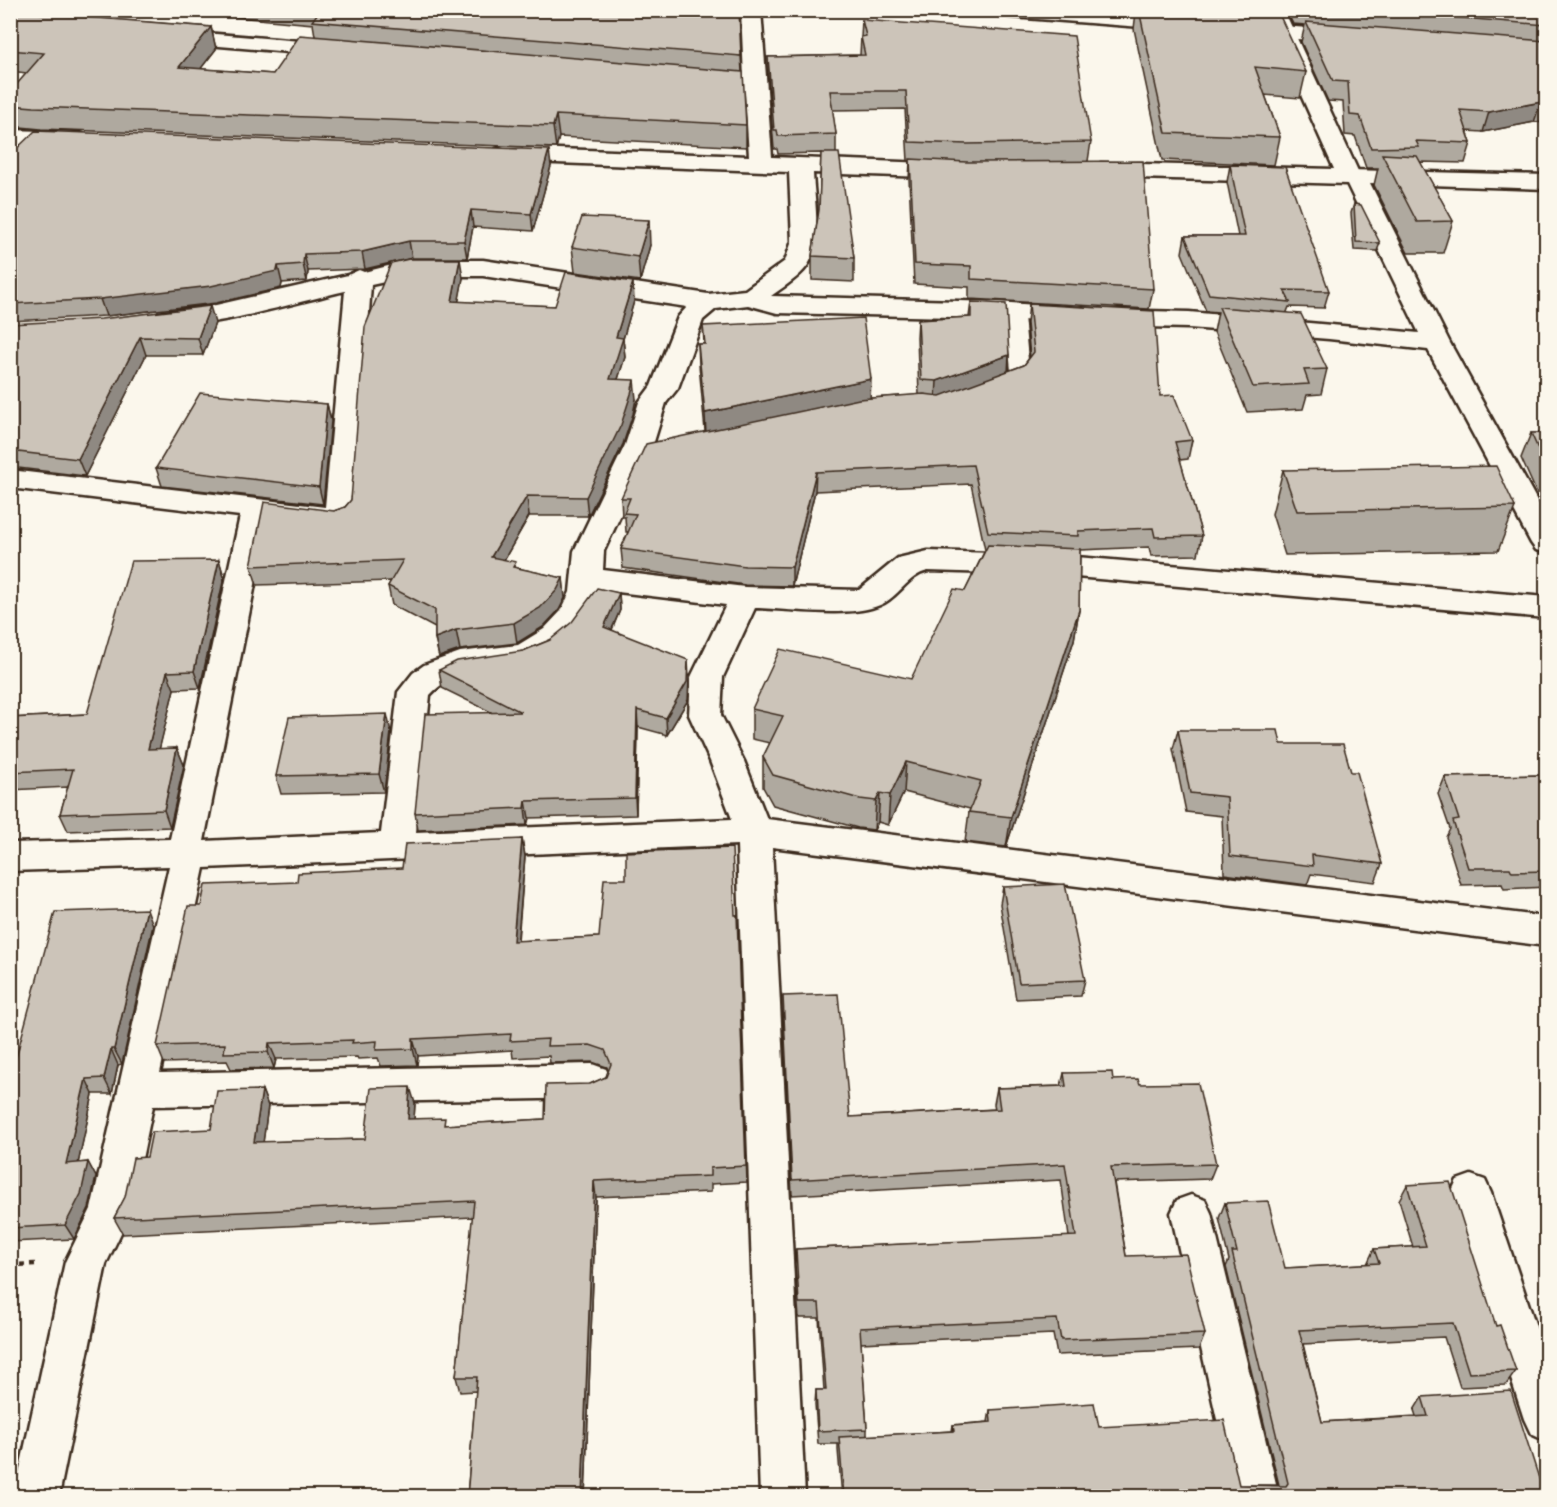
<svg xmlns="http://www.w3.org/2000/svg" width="1557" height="1507" viewBox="0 0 1557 1507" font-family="Mali,sans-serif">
  <rect width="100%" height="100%" fill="#fbf7ec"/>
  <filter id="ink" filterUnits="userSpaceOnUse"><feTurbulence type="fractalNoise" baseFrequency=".0167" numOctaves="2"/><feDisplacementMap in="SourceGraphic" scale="12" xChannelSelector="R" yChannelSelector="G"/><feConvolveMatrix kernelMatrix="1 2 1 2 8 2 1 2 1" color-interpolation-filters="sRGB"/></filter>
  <g filter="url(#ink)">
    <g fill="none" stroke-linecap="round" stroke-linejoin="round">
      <!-- service casing -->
      <g stroke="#3b2a1e" stroke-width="5">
        <path id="service" d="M1017 306 1023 307 1026 311 1024 316 1029 371C1021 383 1008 392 993 388L991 384 993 380 1011 371 1006 316 1011 307Z"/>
      </g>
      <!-- minor casing -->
      <g stroke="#3b2a1e" stroke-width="5">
        <g id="minor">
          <path d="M741 10H761L772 157 953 164 961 166 965 171 961 176 953 178 813 173C814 199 824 249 804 270 795 280 782 288 771 296L997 302 1103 310 1189 312 1419 333 1347 184 1101 177 1093 175 1089 170 1093 165 1101 163 1334 169 1263 10H1284L1358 171 1363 172 1367 177 1450 343 1546 517V553L1536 550 1531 543 1428 350 1329 339 1189 328 1103 326 997 318 777 313 748 305 716 309 703 320 678 388 666 403 653 445 604 551 603 570 745 587 859 590 898 558 928 551 1053 555 1546 597V618L1053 575 928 571C908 575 898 598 880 605 851 618 788 609 755 608L723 677 721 715 744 761 767 819 1546 917V946L772 847 805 1496H760L737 845 204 868 160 1073 592 1064 606 1069 611 1081 606 1093 592 1098 153 1106 131 1212 106 1264 59 1496H14L65 1262 91 1209 169 866 10 871V843L170 839 240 516 10 488V470L325 507 345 291C304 300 195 333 159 325L155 319 159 313 216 305 348 275 359 270 364 272 412 260H483L708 294 745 290 785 261 792 241 789 172 504 161 496 159 492 154 496 149 504 147 749 156 745 92 690 86 687 81 690 76 698 74 744 78ZM412 276H483L687 307 678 317 651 386 639 402 625 445 574 551 570 592 561 611 544 629 518 645 460 652 424 665 413 673 398 692 381 833 204 841 268 519 339 528 349 525 354 518 371 285ZM601 590 726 605 691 677 689 715 710 761 732 819 416 832 430 695C454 669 484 674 516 668 542 663 563 651 579 631 589 619 598 605 601 590Z"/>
          <polygon points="169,30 336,44 344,45 347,50 344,55 336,56 161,41 158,36 161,31"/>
          <polygon points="10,130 75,132 83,134 87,139 83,144 75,146 10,144"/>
          <polygon points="1471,1175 1485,1180 1491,1193 1546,1356 1546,1441 1531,1434 1524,1419 1451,1193 1457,1180"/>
          <polygon points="1191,1195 1205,1200 1211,1213 1279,1496 1234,1496 1171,1213 1177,1200"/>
        </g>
      </g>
      <!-- tertiary casing -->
      <g stroke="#3b2a1e" stroke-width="5">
        <polygon id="tertiary" points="1349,170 1546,175 1546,189 1341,182 1337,177 1341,172"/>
      </g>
      <!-- primary casing -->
      <g stroke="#3b2a1e" stroke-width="5">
        <g id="primary">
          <polygon points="990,10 1088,10 1180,18 1187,20 1191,24 1187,28 1180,30 1000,16 993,14"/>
          <polygon points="1243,23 1347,31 1355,32 1358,37 1355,42 1347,43 1235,34 1232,29 1235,24"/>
        </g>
      </g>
      <!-- path -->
      <polyline stroke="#3b2a1e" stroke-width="4.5" stroke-dasharray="5 5" stroke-linecap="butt" points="10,1265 38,1264"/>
      <!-- service -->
      <use href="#service" fill="#fbf7ec" fill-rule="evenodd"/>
      <!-- minor -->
      <use href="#minor" fill="#fbf7ec" fill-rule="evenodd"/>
      <!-- tertiary -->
      <use href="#tertiary" fill="#fbf7ec" fill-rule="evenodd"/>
      <!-- primary -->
      <use href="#primary" fill="#fbf7ec" fill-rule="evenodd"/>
    </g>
    <!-- wall -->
    <g fill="#afa99f" stroke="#3b2a1e" stroke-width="1.5">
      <polygon points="10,10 113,10 106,19 211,27 216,49 200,69 273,74 315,36 313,24 215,15 213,10 510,10 741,56 742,72 746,125 746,147 559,137 556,148 41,129 10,126 10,92 27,73 10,71"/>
      <polygon points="1130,10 1268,10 1268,13 1306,72 1300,98 1265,95 1280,137 1274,165 1162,160 1134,29 1136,12"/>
      <polygon points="1286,10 1546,10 1546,123 1534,122 1483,132 1467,131 1471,143 1465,163 1420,162 1453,221 1443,253 1408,253 1374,185 1378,168 1366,168 1355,136 1345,135 1343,102 1328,101 1301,42 1305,25 1293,24"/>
      <polygon points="862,20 1091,142 1088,161 1153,289 1149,309 969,299 969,287 914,284 909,179 910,161 908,161 905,109 832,110 836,134 836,153 854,258 854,282 812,280 812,256 819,210 821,153 778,154 777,149 774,149 768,75 768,57 860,55"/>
      <polygon points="10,155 551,166 533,231 473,227 467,258 412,258 391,263 463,278 458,302 555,306 634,301 623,339 625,357 618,379 636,399 633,414 623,444 588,516 529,516 504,560 517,568 563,578 565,598 559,610 543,627 517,643 460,650 439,657 435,638 435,628 392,605 388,586 391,581 257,585 251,566 334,511 345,507 351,500 391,263 365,269 308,271 307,281 282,283 281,288 216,303 106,316 10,321"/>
      <polygon points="1230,165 1329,291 1324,308 1289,307 1287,312 1327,369 1321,394 1307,395 1303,409 1247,412 1214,332 1218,312 1206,311 1182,253 1185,236 1238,236 1227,182"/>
      <polygon points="1354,204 1380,243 1377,251 1354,250 1351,213"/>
      <polygon points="650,245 640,281 575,272 572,247"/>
      <polygon points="971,302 1008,371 1024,365 1030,357 1027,323 1029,304 1160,396 1192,440 1188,459 1180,460 1202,536 1198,555 1151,556 1149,547 1080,550 1079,610 1074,640 1006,847 965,842 969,812 970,809 904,792 888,825 878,822 874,830 858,828 773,805 763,787 763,757 770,743 752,739 752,709 911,679 965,591 985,550 971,484 815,491 792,586 745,585 623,568 621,549 628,532 626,532 625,517 622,517 621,498 705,431 699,365 698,344 704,344 703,326 871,398 919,395 917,337 918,320 969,317"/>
      <polygon points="215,323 203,355 146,355 85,476 10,467 10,324"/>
      <polygon points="327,404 331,421 323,504 162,486 156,468"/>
      <polygon points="1531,433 1546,433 1546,507 1543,507 1521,458"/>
      <polygon points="1283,470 1515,507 1498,551 1285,555 1272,514"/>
      <polygon points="219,560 224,577 200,688 174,689 159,749 177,748 184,765 170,827 68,831 60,814 68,787 10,790 10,718 87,714"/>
      <polygon points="619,593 620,610 612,630 689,678 688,700 667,735 638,727 636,815 529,818 527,825 418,830 415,813 491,712 442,688 439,670 523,651 550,640"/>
      <polygon points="1178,730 1281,744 1351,772 1382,864 1375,882 1311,874 1307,885 1224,874 1222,816 1186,812 1173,749"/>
      <polygon points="391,732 384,792 281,794 276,776"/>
      <polygon points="1546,775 1546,887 1504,889 1502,884 1461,885 1446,837 1450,829 1438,794 1445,777"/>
      <polygon points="522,839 525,856 518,941 599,937 737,915 747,1182 711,1184 711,1192 596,1197 585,1497 467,1497 476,1391 460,1392 456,1377 473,1217 123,1234 114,1218 147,1157 211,1129 262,1090 268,1106 263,1142 365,1139 415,1103 414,1119 447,1125 545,1119 590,1084 606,1077 608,1071 607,1067 592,1062 550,1063 549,1056 513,1058 512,1050 418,1056 417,1065 381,1066 378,1058 358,1059 357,1057 276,1059 274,1068 231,1069 227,1061 164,1063 157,1046 201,906 297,882 402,868"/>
      <polygon points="1003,887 1085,980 1081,996 1016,999 1000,904"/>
      <polygon points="153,925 122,1064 118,1065 112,1094 93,1094 78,1163 88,1162 96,1177 89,1208 74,1239 10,1242 10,1080"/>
      <polygon points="783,996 850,1117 995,1109 994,1104 997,1088 1061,1086 1064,1073 1140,1084 1216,1164 1210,1179 1114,1182 1126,1256 1205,1334 1199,1349 1057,1355 1053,1334 861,1343 867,1429 867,1436 952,1431 953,1425 988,1422 990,1410 1099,1427 1239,1485 1279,1485 1226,1267 1229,1260 1219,1218 1225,1203 1285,1268 1367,1264 1374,1249 1413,1247 1399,1200 1407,1185 1496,1326 1516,1371 1506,1385 1460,1387 1444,1337 1303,1344 1322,1422 1416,1416 1414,1410 1422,1397 1545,1497 842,1497 838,1450 838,1444 818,1444 815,1404 816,1390 824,1390 819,1318 799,1318 795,1264 796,1249 1069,1237 1061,1180 792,1195 783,1013"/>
    </g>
    <!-- shaded-wall -->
    <g fill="#8f8982" stroke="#3b2a1e" stroke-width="1.5">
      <polygon points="99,10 113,10 103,22"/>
      <polygon points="211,27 216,49 185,89 179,67"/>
      <polygon points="1541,102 1534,122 1483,132 1489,112"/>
      <polygon points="556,115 559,137 556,148 553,126"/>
      <polygon points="549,150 551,166 533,231 531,214"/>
      <polygon points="471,210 473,227 467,258 464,241"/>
      <polygon points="649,220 650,245 640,281 638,257"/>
      <polygon points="409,241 412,258 365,269 362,252"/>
      <polygon points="304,254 308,271 307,281 303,264"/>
      <polygon points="460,259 463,278 455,321 452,301"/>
      <polygon points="278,266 282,283 281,288 216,303 106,316 100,299"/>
      <polygon points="633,282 634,301 623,339 625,357 612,398 610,379 616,337"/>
      <polygon points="210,306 215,323 203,355 198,338"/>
      <polygon points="140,337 146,355 85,476 78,459"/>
      <polygon points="1009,355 1008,372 936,399 937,381"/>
      <polygon points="871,379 870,401 706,435 705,413"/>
      <polygon points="634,380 636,399 633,414 623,444 588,516 586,497"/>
      <polygon points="327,404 331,421 323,504 319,487"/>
      <polygon points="816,472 815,491 792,586 792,567"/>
      <polygon points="527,496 529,516 494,577 491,557"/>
      <polygon points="219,560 224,577 200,688 194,671"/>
      <polygon points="563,578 565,598 559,610 543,627 517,643 514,623"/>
      <polygon points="619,593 620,610 605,645 604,627"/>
      <polygon points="1079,610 1074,640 1006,847 1011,817"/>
      <polygon points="456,630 460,650 439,657 435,638"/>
      <polygon points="688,660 689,678 688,700 667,735 666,718"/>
      <polygon points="167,672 174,689 155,767 148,749"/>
      <polygon points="637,710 638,727 636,815 635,798"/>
      <polygon points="387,714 391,732 384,792 379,774"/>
      <polygon points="177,748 184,765 170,827 164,810"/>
      <polygon points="906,762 904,792 888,825 890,795"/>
      <polygon points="880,793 878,822 874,830 876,801"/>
      <polygon points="526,801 529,818 527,825 525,808"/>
      <polygon points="522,839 525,856 516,958 513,941"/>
      <polygon points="147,909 153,925 122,1064 114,1049"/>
      <polygon points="413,1039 418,1056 417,1065 413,1049"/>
      <polygon points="269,1043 276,1059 274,1068 268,1052"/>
      <polygon points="111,1049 118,1065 112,1094 104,1078"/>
      <polygon points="86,1079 93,1094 75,1178 66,1164"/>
      <polygon points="410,1087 415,1103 413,1135 408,1119"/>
      <polygon points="262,1090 268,1106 261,1158 254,1142"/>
      <polygon points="88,1162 96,1177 89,1208 74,1239 65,1225"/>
      <polygon points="594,1181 596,1197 585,1497 582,1497"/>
    </g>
    <!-- building -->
    <g fill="#ccc4b9" stroke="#3b2a1e" stroke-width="1.5">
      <polygon points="320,10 510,10 544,13 545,10 739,10 741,56 312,21"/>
      <polygon points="1139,10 1238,10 1279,14 1306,72 1255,67 1280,137 1166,133"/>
      <polygon points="1368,10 1546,10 1546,25"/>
      <polygon points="10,11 211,27 179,67 273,74 300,35 743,72 746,125 556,115 553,126 34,107 10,105 10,92 44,53 10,50"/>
      <polygon points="862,20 1074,36 1091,142 967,144 909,142 906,91 830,91 836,134 778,136 777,130 774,130 768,57 865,55 861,37 866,36"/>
      <polygon points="1306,22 1546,41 1546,103 1541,102 1489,112 1460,110 1471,143 1416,141 1419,147 1371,148 1360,116 1350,115 1348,82 1333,81"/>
      <polygon points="35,131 549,150 531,214 471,210 464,241 409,241 362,252 304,254 303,264 278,266 277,271 211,286 100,299 10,304 10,155"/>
      <polygon points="821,153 839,153 854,258 812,256 819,210"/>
      <polygon points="1382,154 1417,156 1453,221 1417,222"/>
      <polygon points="910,159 967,162 1143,161 1153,289 971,279 971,266 915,264"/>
      <polygon points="1230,165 1285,167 1329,291 1284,290 1290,302 1209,294 1185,236 1245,236"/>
      <polygon points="1354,204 1361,205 1380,243 1356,242"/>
      <polygon points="582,217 649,220 638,257 572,247"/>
      <polygon points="409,259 460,259 452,301 555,306 566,272 633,282 616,337 623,338 610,379 634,380 631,394 621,425 586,497 527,496 491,557 516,562 513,567 563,578 557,590 540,608 514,623 456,630 435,638 435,610 388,586 403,560 251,566 264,502 334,511 345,507 351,500 365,327 391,263"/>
      <polygon points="971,302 1006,304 1009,355 937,381 921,380 918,320 971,317"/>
      <polygon points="1029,304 1154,311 1160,396 1174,395 1192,440 1175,442 1202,536 1155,537 1153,528 1078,531 1078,536 988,532 973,465 816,472 792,567 745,566 621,549 636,514 624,513 630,498 621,498 646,444 859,399 924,394 940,396 1024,365 1034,352"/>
      <polygon points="210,306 198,338 140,337 78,459 10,451 10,324 101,319"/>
      <polygon points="1219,307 1301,314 1327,369 1304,370 1309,384 1253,387"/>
      <polygon points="863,318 871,379 705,413 698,344 705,344 703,326"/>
      <polygon points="200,393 327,404 319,487 156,468"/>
      <polygon points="1531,433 1546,433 1546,467"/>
      <polygon points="1496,466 1515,507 1297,511 1283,470"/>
      <polygon points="988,545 1080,549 1079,610 1011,817 969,812 981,781 906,762 890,795 880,793 876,801 860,799 773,775 763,757 783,716 752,709 780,649 911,679 954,589 965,591"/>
      <polygon points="219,560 194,671 167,672 148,749 177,748 164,810 60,814 73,769 10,772 10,718 87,714 131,561"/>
      <polygon points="597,588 619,593 604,627 688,660 687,682 666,718 637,710 635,798 526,801 525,808 415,813 425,714 521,712 439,670 457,661 523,651 550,640 572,622"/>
      <polygon points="387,714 379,774 276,776 289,717"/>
      <polygon points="1178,730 1278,730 1281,744 1343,744 1351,772 1357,772 1382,864 1312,855 1313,866 1230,856 1227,797 1190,793"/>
      <polygon points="1546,775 1546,871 1512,872 1510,868 1468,868 1453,821 1459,820 1445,777"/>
      <polygon points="522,839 513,941 599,937 604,879 626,879 626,852 732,848 735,915 737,915 746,1166 710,1168 710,1176 594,1181 582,1497 467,1497 477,1377 456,1377 474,1201 114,1218 125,1197 133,1158 147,1157 152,1132 211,1129 217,1091 262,1090 254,1142 365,1139 371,1088 410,1087 408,1119 445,1118 444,1125 545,1119 546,1085 590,1084 606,1077 611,1064 605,1050 590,1045 547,1046 548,1039 510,1041 511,1034 413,1039 413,1049 376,1050 377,1041 352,1043 353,1040 269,1043 268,1052 224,1053 225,1044 157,1046 188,906 201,906 205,885 297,882 298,873 402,868 405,844"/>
      <polygon points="1065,884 1085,980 1019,983 1003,887"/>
      <polygon points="147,909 114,1049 111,1049 104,1078 86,1079 66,1164 88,1162 81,1194 65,1225 10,1228 10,1080 55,912"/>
      <polygon points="838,994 850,1117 1000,1109 997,1088 1066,1086 1064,1073 1112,1072 1113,1080 1138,1079 1140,1084 1198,1083 1216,1164 1111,1167 1126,1256 1186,1254 1205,1334 1061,1340 1057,1319 860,1328 867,1429 818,1431 816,1390 826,1390 819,1303 799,1303 796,1249 1076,1236 1065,1164 792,1180 783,996"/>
      <polygon points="1450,1182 1496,1326 1500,1325 1516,1371 1469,1373 1453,1323 1299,1330 1322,1422 1428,1416 1422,1397 1511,1391 1545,1497 1291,1497 1291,1494 1256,1497 844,1497 839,1437 954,1431 953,1425 991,1422 990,1410 1094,1403 1099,1427 1224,1420 1239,1485 1286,1486 1288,1483 1232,1252 1237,1252 1225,1203 1268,1201 1285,1268 1379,1263 1374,1249 1426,1246 1407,1185"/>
    </g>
  </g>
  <!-- margin -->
  <rect width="1557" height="1507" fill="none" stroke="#fbf7ec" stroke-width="36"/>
  <rect x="18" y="18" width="1521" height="1471" fill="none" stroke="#3b2a1e" stroke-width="2" filter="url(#ink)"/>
</svg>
